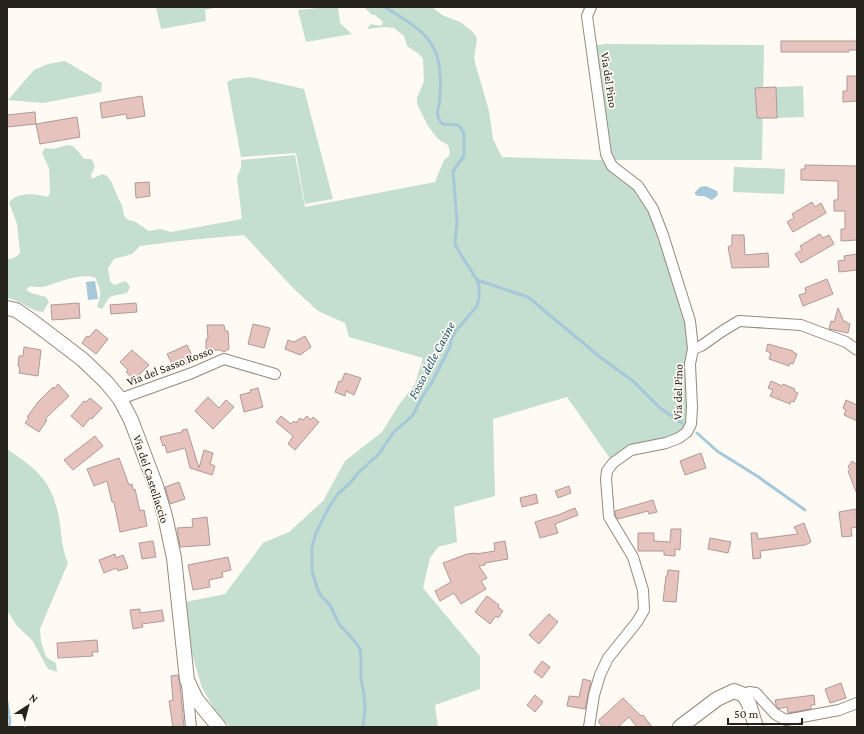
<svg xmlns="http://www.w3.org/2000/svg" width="864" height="734" viewBox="0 0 864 734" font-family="'Crimson Pro',serif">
  <rect width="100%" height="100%" fill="#fffaf3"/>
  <!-- green -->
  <g fill="#c4ded0">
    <polygon points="156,7 219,7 205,10 206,21 161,29"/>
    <polygon points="328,7 338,7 340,23 352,34 306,42 298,10"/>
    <path d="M364 7H432L442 15 460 22 472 31 477 38 474 59 489 111 493 139 502 157 602 160 609 169 639 192 648 209 688 327 689 420 685 429 679 433 668 438 626 448 611 460 567 397 493 419 495 496 454 507 457 542 438 547 430 558 423 588 480 656V689L435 705 438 727H230L215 710 202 688 188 640 186 602 225 594 263 543 289 532 323 501 345 461 382 432 398 406 415 384 423 358 349 337 345 323 318 311 292 287 244 235 179 241 140 246 132 254 114 259 108 268 110 281 114 285 126 281 130 287 127 293 112 296 108 299 102 309 97 307C99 300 102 295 99 287 98 283 96 282 96 278 79 272 59 283 43 287 39 287 34 287 30 286L26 290 31 293 46 297 49 302 43 312C30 311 21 300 7 298V259C13 259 16 257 20 253L17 224 9 202C18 192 35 193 47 197L50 194 49 168 42 153 45 148C67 152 66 133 84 159H91C96 165 95 168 91 174L92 179 102 174 107 176 111 181 119 200 122 205 124 216 128 220 134 221 149 231 160 229 171 232 242 219 237 177 241 168V160L295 155 305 207 435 182 444 160 449 156 450 152 448 145 438 139 428 126 417 104V98L424 81 423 59 419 54 407 46 404 36 394 28 385 27 368 29V27L371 24 381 26 383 22 375 15H372Z"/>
    <polygon points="607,44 764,45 762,160 613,160 609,155 595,50 597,45"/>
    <polygon points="65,61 102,83 101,92 43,103 8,100 34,70 48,64"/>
    <polygon points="251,77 304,89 333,199 305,204 296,153 241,157 227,82 233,79"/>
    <polygon points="803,86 804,117 777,118 776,87"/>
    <polygon points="734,167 785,169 784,194 733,192"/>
    <path d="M7 449C32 466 50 478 57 509 62 527 60 545 68 563L40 629 41 641 46 657 56 663 57 672 48 669 32 640 17 626 7 610Z"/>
  </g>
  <!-- water -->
  <g fill="#a7c8d9">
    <polygon points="706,186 717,191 718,195 712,200 704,196 698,196 695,194 695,192 700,187"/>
    <polygon points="95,281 98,299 88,300 86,282"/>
  </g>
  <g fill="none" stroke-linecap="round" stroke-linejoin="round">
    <!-- stream -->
    <g stroke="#a7c8d9" stroke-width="3">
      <polyline points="477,280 528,297 600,357 633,381 660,408 682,423"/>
      <polyline points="697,433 717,451 757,476 805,510"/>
      <polyline points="7,702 10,721 9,727"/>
      <path d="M363 727 365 710 364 694 361 679V657L360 650 357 644 339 624 330 605 321 596 317 588 312 571V547L316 533 329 507 338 494 350 483 358 473 379 454 393 433 413 415 422 397 431 384 450 347 451 341 455 332 477 306 479 298V286L477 280 458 250 455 244 457 222 453 171 464 156V134L460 127 458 125 442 124C434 112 439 110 440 98 442 67 440 43 411 24 403 18 394 13 385 7"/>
    </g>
  </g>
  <!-- building -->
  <g fill="#e7c3be" stroke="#af9997">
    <polygon points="781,41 857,41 857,50 849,50 849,52 781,52"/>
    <polygon points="847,76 857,76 857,101 843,102 843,91 847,91"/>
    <polygon points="776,87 777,118 757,118 755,88"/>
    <polygon points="142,96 145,116 127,119 126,114 102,118 100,103"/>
    <polygon points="35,112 36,124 7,127 7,115"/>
    <polygon points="77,117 80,137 40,144 36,124"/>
    <polygon points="805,165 857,166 857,240 841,241 841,229 845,229 845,211 834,211 834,200 838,200 838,181 801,180 801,169 805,169"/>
    <polygon points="149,182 150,196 136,198 135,183"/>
    <polygon points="812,202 815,207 821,203 826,213 793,232 787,222 794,218 792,214"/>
    <polygon points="820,234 823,238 829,235 834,244 801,263 795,254 802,250 800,246"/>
    <polygon points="732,235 744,235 745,255 768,253 769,267 732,268 728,247 732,245"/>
    <polygon points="857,254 857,270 839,272 838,261 845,260 844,256"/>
    <polygon points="827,279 833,294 803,306 799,295 806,293 805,288"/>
    <polygon points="79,303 80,318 52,320 51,305"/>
    <polygon points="136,303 137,312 111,314 110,305"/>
    <polygon points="838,308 844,322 846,321 847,323 850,324 848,333 829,329 831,321 834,322"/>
    <polygon points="253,324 270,328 264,348 248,344"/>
    <polygon points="207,325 224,325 225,331 228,331 229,349 224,352 220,350 206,350 206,339 208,339"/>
    <polygon points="96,329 108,339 96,354 82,343 87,336 89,337"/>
    <polygon points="305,336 311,347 300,355 285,349 288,340 294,342"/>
    <polygon points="768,344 793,351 793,352 797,354 793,364 790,363 789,366 769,359 771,353 766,351"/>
    <polygon points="187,345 194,360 185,365 184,363 174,368 167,354"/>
    <polygon points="24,347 41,350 38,376 19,373 20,367 18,366 19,356 23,356"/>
    <polygon points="132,350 149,365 134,380 126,372 128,370 120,362"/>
    <polygon points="345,373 361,378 354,395 346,391 345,396 335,392 339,381 341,382"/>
    <polygon points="771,381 782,386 783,384 795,389 794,391 798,393 794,402 791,401 790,404 770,396 773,390 768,388"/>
    <polygon points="58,384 69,396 45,419 47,420 39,432 25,423 29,418 27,417 38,402 53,387 54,389"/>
    <polygon points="258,388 263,407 244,412 240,395 251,392 250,390"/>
    <polygon points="208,397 219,408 226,400 234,407 213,429 195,411"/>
    <polygon points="90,398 102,408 92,419 90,418 83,427 71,416 84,401 86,402"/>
    <polygon points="846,400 857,405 857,421 844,415 846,410 843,408"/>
    <polygon points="281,416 291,424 294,421 296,423 300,418 303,420 307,416 311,420 313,417 319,422 295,450 288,444 293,436 276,422"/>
    <polygon points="187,429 199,468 204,450 213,453 210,464 215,466 212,475 190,468 185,448 167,453 165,445 163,446 160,437 182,432 182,430"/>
    <polygon points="95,436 103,446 73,470 64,460"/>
    <polygon points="701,453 706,468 685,475 680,461"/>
    <polygon points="119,458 129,485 132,484 133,490 135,489 140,511 144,510 147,526 120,532 114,502 112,502 107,481 94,486 87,469"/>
    <polygon points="852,461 856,464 857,463 857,494 848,471 850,469 848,467"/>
    <polygon points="179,482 185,499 170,504 165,487"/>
    <polygon points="569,486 571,493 558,498 555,491"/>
    <polygon points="536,494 538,503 522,507 520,498"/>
    <polygon points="653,500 657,512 649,514 648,511 618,519 615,515 615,511"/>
    <polygon points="575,508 578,515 555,524 558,533 540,538 535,522 558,515"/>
    <polygon points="856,509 857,527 851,528 852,536 842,537 839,512"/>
    <polygon points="207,517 210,545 180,547 177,528 193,527 192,519"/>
    <polygon points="804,523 811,542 805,545 760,551 761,558 753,559 751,533 757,533 758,539 798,534 794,527"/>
    <polygon points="671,529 681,529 680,550 675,549 675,556 664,555 664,551 638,551 638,533 654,533 654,541 670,542"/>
    <polygon points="710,538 731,542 728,553 708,549"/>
    <polygon points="153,541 156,557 142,559 139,543"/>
    <polygon points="505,541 508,559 485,563 485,565 479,566 487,578 481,581 486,589 461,604 454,593 440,601 435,591 451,582 443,563 467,554 476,553 476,554 495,551 494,543"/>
    <polygon points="115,554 116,558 123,555 128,568 118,571 117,568 104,573 99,560"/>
    <polygon points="228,557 231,570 222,572 223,577 209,580 210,587 193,590 188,565"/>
    <polygon points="668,570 679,571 676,602 663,601 666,576 667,576"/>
    <polygon points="487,596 499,605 498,607 503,611 498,618 496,616 490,624 475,612"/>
    <polygon points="140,609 140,613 162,610 164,621 142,624 143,627 133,629 130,610"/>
    <polygon points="549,614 558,622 539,644 529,635"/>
    <polygon points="97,640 98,652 92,652 93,656 58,658 57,643"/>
    <polygon points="542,661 550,667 542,678 534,672"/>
    <polygon points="178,675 180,685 184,727 173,727 169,701 173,700 171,676"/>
    <polygon points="583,679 591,681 585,709 567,706 569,696 579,697"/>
    <polygon points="841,683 846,698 830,703 825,689"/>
    <polygon points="535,695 543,702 535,712 527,705"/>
    <polygon points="814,695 815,705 811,705 811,709 788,713 787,707 779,709 776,705 775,700"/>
    <polygon points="623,698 641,716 643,715 652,727 637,727 629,717 618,727 603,727 599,723 599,720"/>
  </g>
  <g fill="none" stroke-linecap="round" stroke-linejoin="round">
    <!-- street casing -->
    <g stroke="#958a7b" stroke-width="12">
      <g id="street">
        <polyline points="693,349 701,346 724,330 739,321 801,325 846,342 857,350"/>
        <polyline points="120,399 192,373 224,359 275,374"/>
        <polyline points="187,685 191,727"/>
        <polyline points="744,695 749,692 756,693 775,714 786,720 839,710 857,703"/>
        <polyline points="589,727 594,695 600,675 608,658 637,622 644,610 643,590 633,557 609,517 606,479 607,471 613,463 631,450 666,443 679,438 687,432 691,424 692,407 690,364 693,349 690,321 663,235 653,209 638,186 612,166 606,154 587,16 591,7"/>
      </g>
    </g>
    <!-- secondary casing -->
    <g stroke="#958a7b" stroke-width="16">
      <g id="secondary">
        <polyline points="7,308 16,310 32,321 82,359 106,382 120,399 131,420 156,486 165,516 174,558 187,680 196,699 219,727"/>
        <polyline points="680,727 717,699 734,691 744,695 749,704 756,727"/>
      </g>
    </g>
    <!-- street -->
    <use href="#street" stroke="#fff" stroke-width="10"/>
    <!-- secondary -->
    <use href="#secondary" stroke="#fff" stroke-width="14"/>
  </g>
  <g text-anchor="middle" stroke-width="3.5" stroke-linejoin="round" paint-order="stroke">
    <!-- street labels -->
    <g font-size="12" fill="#26221c" stroke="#fffaf3">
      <text transform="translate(609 80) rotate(81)" y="4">Via del Pino</text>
      <text transform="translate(170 366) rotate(-21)" y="4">Via del Sasso Rosso</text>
      <text transform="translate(678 392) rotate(-89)" y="4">Via del Pino</text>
      <text transform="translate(151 479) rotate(72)" y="4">Via del Castellaccio</text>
    </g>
    <!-- water labels -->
    <g font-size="13" font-style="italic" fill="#15516a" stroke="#fffaf3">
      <text transform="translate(431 360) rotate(-62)" y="5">Fosso delle Casine</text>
    </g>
  </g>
  <!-- border -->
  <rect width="864" height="734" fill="none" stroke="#26221c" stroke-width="16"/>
  <!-- north arrow -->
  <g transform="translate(28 706) rotate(36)" stroke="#fffaf3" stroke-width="3" paint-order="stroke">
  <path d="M0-3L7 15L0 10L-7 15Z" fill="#26221c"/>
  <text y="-6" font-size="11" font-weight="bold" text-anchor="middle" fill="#26221c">N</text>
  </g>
  <!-- scale -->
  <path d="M728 718v6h74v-6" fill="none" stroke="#26221c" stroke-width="2"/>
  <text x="734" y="718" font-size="12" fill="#26221c" stroke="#fffaf3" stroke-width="3" paint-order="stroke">50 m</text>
</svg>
